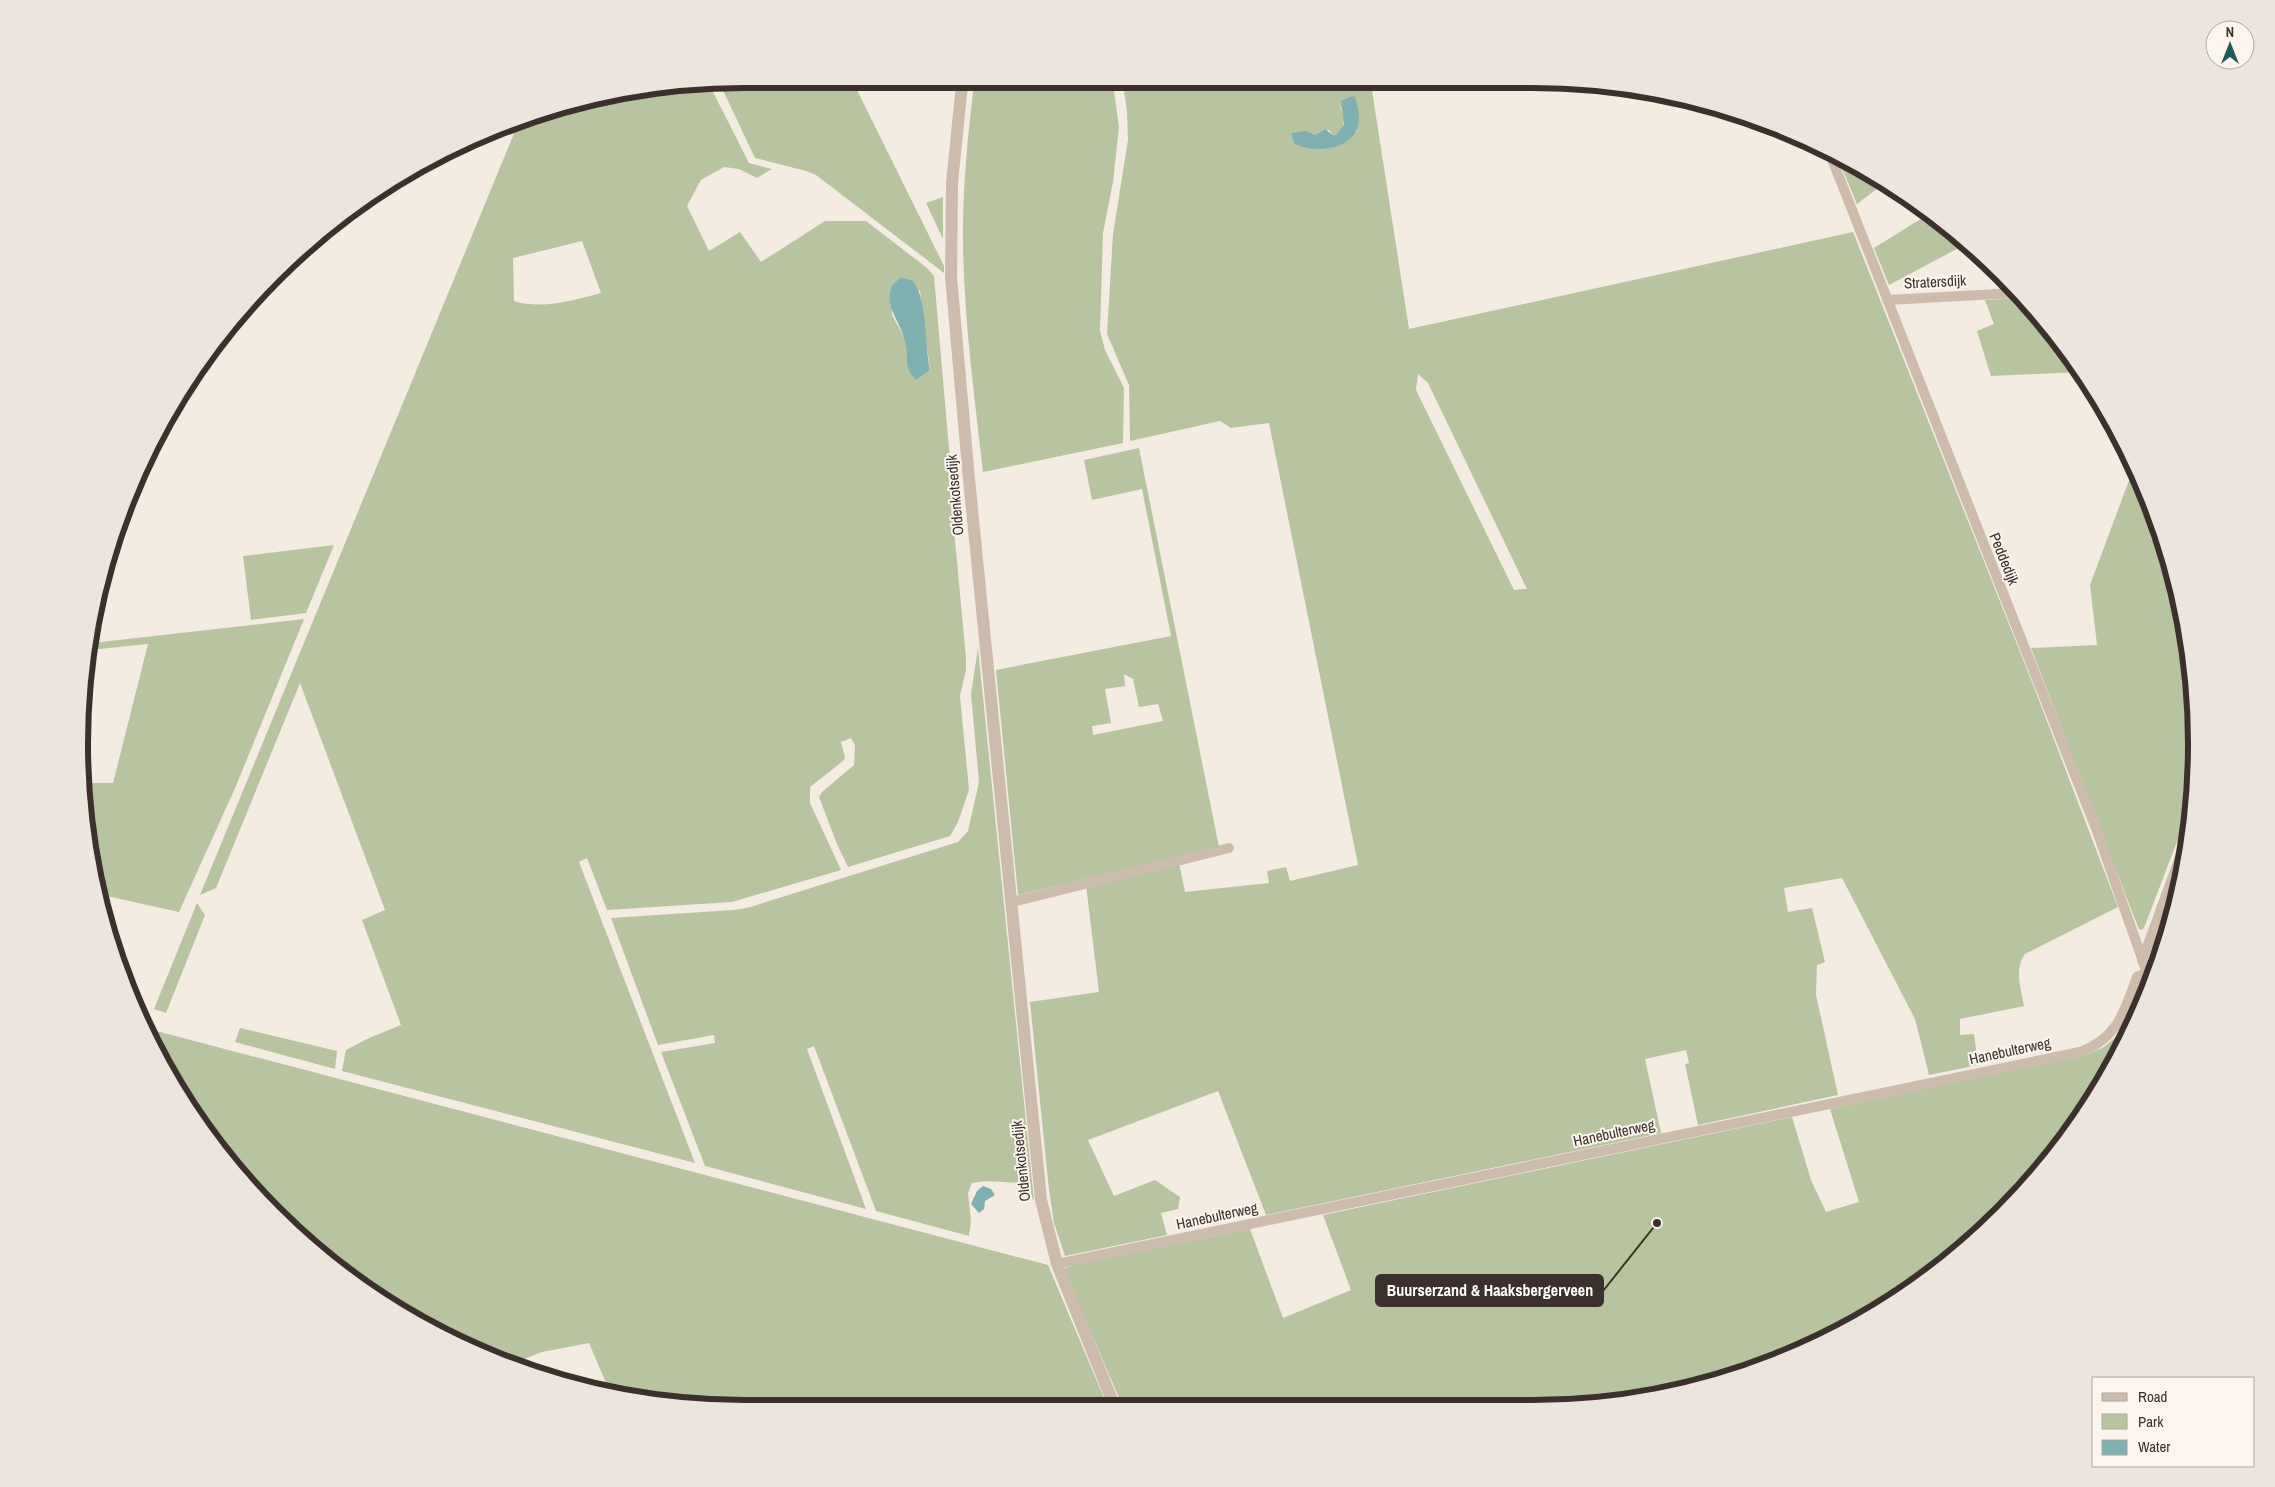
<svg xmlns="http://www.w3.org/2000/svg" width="2275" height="1487" viewBox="0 0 2275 1487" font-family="'Archivo Narrow',sans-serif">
  <rect width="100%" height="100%" fill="#f4ebe1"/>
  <!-- green -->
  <g fill="#b8c4a0" fill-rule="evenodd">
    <path d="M656 84H709L749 163 772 169 757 178 739 169 724 167 701 180 687 206 709 251 740 232 761 262 825 221H866L927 268 934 276 950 460 949 476 966 658V670L960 696 969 790 958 822 950 836 848 867 837 844 819 797 822 792 854 765 855 745 851 738 841 742 845 758 843 761 810 787V803L841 870 732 902 607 910 587 858 579 862 695 1163 342 1071 346 1050 369 1038 401 1025 362 920 385 910 300 683 216 888 200 895 520 119 530 114ZM582 241 601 293C574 300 542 310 514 301L513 258ZM901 277 920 291 930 370 916 380 905 339 892 315V285Z"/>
    <polygon points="720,84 854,84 944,266 944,273 816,175 806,171 755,158"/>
    <path d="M974 84H1113L1119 127 1113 182 1103 233 1100 331 1105 350 1124 388 1123 443 983 472C974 392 963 313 963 233 963 183 968 134 974 84Z"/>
    <path d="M1123 84H1371L1409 329 1853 232 2032 682 2118 907 2025 954C2014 969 2021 988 2024 1006L1960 1019V1035L1974 1034 1978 1065 1929 1075 1915 1019 1842 878 1784 888 1788 912 1812 908 1825 962 1817 965 1816 995 1838 1095 1698 1125 1685 1064 1689 1063 1686 1050 1645 1059 1661 1133 1266 1215 1218 1091 1088 1140 1114 1196 1155 1180 1180 1197 1178 1209 1161 1213 1167 1235 1065 1256 1054 1223 1049 1190 1030 1002 1099 992 1086 885 1179 863 1185 892 1269 883 1267 871 1286 867 1290 881 1358 865 1269 423 1231 428 1220 421 1130 441 1129 385 1107 334 1113 234 1128 140 1127 111ZM1340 106 1357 131C1347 140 1330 152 1316 149 1310 148 1306 146 1300 146L1291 133 1315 135 1323 130H1329L1333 135 1337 134C1346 125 1345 117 1340 106ZM1418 374 1428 383 1527 589 1514 590 1416 390Z"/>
    <polygon points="1836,154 1882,185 1857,204"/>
    <polygon points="943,197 943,239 926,203"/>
    <polygon points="1927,215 1968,243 1889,285 1874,248"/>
    <polygon points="2021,298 2059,339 2080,372 1991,376 1977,331 1994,324 1985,300"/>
    <path d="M1139 448 1219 847 1018 895 996 670 1171 636 1142 489 1092 500 1084 460ZM1124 674 1133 679 1139 707 1158 704 1163 721 1093 735 1092 726 1111 723 1105 689 1125 686Z"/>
    <polygon points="2134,467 2174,571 2195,700 2191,805 2144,928 2142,930 2139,929 2131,909 2031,648 2097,645 2090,585"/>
    <polygon points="334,545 306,613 251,620 243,556"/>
    <polygon points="304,619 236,786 179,912 107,896 102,916 80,783 113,783 148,644 90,650 92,643"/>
    <path d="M978 648 1034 1201 1025 1183C1007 1183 989 1179 972 1183L968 1193 971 1221 969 1236 876 1211 814 1046 807 1049 866 1209 705 1166 661 1052 715 1043 714 1035 658 1045 611 918 733 910 747 908 958 842 968 831 979 782 971 694Z"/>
    <polygon points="2186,849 2161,957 2154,972 2154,935"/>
    <polygon points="197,903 205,915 166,1013 154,1009"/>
    <polygon points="145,1028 1048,1265 1107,1405 657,1403 609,1390 589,1343 542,1352 511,1364 489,1358 374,1296 305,1243 191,1113"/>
    <polygon points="240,1028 337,1051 335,1069 235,1042"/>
    <polygon points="2117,1036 2120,1047 2107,1076 2031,1182 1936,1271 1826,1340 1704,1386 1575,1407 1122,1405 1064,1269 1074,1265 1250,1229 1283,1318 1351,1290 1323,1215 1792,1117 1811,1180 1826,1212 1859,1202 1830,1109 2091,1053 2104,1047"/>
  </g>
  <!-- water -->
  <g fill="#7fb0b2">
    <path d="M1352 96 1355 97C1358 107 1361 119 1357 129 1348 151 1312 154 1294 143L1291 133 1305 131 1315 135 1325 129 1333 135 1337 134 1344 124 1341 101Z"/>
    <path d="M901 277 913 281C927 296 925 348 930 370L916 380C902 364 910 359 905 341 900 320 884 308 892 285Z"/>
    <polygon points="983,1186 991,1189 995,1195 985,1201 984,1209 979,1213 971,1204 977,1191"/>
  </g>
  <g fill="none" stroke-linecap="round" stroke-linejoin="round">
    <!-- minor -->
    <g stroke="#cdbbac" stroke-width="10">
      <polyline points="1828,149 2097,831 2150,981"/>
      <polyline points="1887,300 2016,293"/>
      <polyline points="1012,902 1229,848"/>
      <polyline points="2142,961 2191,827"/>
      <path d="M1057 1264 2080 1052C2118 1038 2124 1012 2137 977L2147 972"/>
    </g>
    <!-- tertiary -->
    <polyline stroke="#cdbbac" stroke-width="12" points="962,84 952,183 951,277 969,479 1041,1200 1057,1264 1114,1405"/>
  </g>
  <g text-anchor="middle" stroke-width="4" stroke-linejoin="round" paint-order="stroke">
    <!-- street labels -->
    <g font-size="15" fill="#3b302b" stroke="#fbf5ee">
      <text transform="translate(1935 282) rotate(-3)" y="5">Stratersdijk</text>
      <text transform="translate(955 495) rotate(-95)" y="5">Oldenkotsedijk</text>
      <text transform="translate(2004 559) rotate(68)" y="5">Peddedijk</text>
      <text transform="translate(2010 1051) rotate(-12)" y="5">Hanebulterweg</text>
      <text transform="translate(1614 1133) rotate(-12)" y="5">Hanebulterweg</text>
      <text transform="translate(1021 1161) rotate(-96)" y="5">Oldenkotsedijk</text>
      <text transform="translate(1217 1216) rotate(-12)" y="5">Hanebulterweg</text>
    </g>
  </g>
  <!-- crop -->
  <path d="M0 0H2275V1487H0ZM744 88H1532A656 656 0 0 1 2188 744V744A656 656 0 0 1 1532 1400H744A656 656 0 0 1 88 744V744A656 656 0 0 1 744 88Z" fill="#ece5de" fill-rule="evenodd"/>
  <path fill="none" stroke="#3b302b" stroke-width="6" d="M744 88H1532A656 656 0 0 1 2188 744V744A656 656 0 0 1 1532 1400H744A656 656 0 0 1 88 744V744A656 656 0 0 1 744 88Z"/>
  <!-- callouts -->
  <path fill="none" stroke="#3b302b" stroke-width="2" d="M1657 1223L1603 1291"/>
  <circle fill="#3b302b" stroke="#fbf5ee" stroke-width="2" cx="1657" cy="1223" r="5"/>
  <rect fill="#3b302b" stroke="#3b302b" stroke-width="2" x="1376" y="1275" width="227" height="31" rx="5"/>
  <g font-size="16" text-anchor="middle" font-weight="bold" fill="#fff">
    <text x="1490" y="1296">Buurserzand &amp; Haaksbergerveen</text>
  </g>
  <!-- legend -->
  <rect x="2092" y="1377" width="162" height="90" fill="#fbf5ee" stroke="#aea6a0"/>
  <rect x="2102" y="1393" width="25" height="8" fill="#cdbbac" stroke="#aea6a0"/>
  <text x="2138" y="1402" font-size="15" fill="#3b302b">Road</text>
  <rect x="2102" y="1414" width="25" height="15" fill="#b8c4a0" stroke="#aea6a0"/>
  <text x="2138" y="1427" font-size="15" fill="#3b302b">Park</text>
  <rect x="2102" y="1440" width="25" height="15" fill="#7fb0b2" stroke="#aea6a0"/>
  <text x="2138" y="1452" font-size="15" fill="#3b302b">Water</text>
  <!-- north arrow -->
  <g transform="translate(2230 45)"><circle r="24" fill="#fbf5ee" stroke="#aea6a0"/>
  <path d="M0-4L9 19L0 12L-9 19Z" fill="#1f5a5e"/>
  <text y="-8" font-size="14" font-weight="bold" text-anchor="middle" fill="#3b302b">N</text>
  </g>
</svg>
